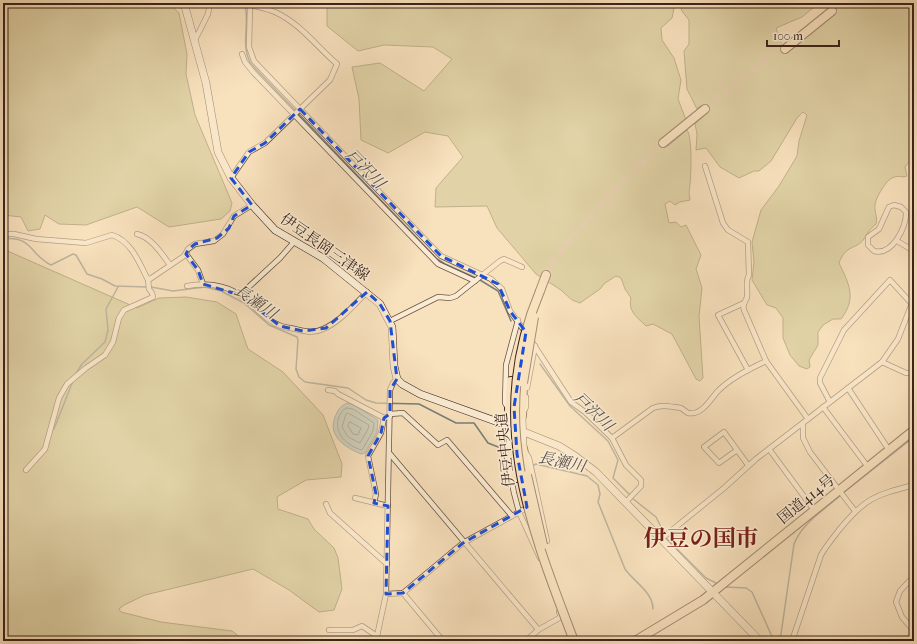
<svg xmlns="http://www.w3.org/2000/svg" width="917" height="644" viewBox="0 0 917 644" font-family="'IM FELL French Canon','Noto Serif JP',serif">
  <rect width="100%" height="100%" fill="#f8e1bd"/>
  <filter id="stains"><feTurbulence type="fractalNoise" baseFrequency=".005" numOctaves="4"/><feColorMatrix values="0 0 0 0 .2 0 0 0 0 .09 0 0 0 0 .02 0 0 0 .5 -.17"/></filter>
  <radialGradient id="worn" r=".72"><stop offset=".6" stop-color="#630" stop-opacity="0"/><stop offset="1" stop-color="#630" stop-opacity=".3"/></radialGradient>
  <!-- green -->
  <g fill="#c5c18c" stroke="#807252">
    <polygon points="3,3 168,3 179,13 187,54 186,74 195,115 232,203 230,211 221,219 169,227 137,207 86,225 59,224 45,215 40,229 28,231 21,217 3,215"/>
    <path d="M327 3H675L672 18 661 28 662 40 674 58 681 80 678 99 686 120 662 140 668 146 687 130C693 138 691 182 689 193L690 200 680 202 675 205 670 201 665 204 669 223 676 222 681 227 686 225 701 255 696 269 702 288 699 316 703 378 700 381 696 379 672 334 653 324 646 326C637 317 628 312 631 298L625 289 621 278 616 276 605 283 600 289 580 303 572 300 561 290 536 274 497 228 487 206 435 207 436 188 463 157 448 136 425 132 388 153 361 140 359 99 352 67 380 63 424 91 452 59 433 47 384 45 358 51 327 26Z"/>
    <path d="M679 3H819L802 17 776 28 784 51 832 13 824 3H914V156L905 167 907 176 904 177C899 176 894 176 889 180 885 183 875 199 875 205 874 212 878 217 876 224 870 229 868 232 864 239 856 250 846 244 839 263 849 284 857 298 841 319H833L823 325 818 332V345L809 360 810 367 807 369 799 366 790 355 783 338V318L776 308 767 305 752 280 754 262 752 242 761 210 779 186 797 156 799 141 807 115 803 112 797 118 771 161 759 171H754L739 178 720 167 706 148 696 150 697 134 695 124 707 113 700 106 697 109 687 89 684 51 689 44V20L682 11Z"/>
    <polygon points="3,249 137,308 159,298 186,297 217,302 236,314 248,349 283,372 323,415 342,464 341,477 306,480 277,497 278,509 308,519 314,529 334,548 338,558 342,589 334,610 319,612 289,590 253,569 145,595 124,605 119,609 121,612 161,622 232,631 241,638 247,641 3,641"/>
  </g>
  <!-- water -->
  <path fill="#a1bbbb" stroke="#797e7a" d="M347 403 354 405 378 420 377 432 365 453 361 454C346 448 327 436 335 417 338 410 339 407 347 403Z"/>
  <g fill="none" stroke-linecap="round" stroke-linejoin="round">
    <!-- shore -->
    <g stroke="#6e6f6a" stroke-width="1">
      <path d="M347 408 353 409 374 423 373 431 362 450C347 446 333 433 339 417 341 413 342 410 347 408Z"/>
      <polygon points="348,413 369,425 368,429 360,443 348,437 342,427 346,414"/>
      <polygon points="350,422 361,428 358,435 353,434 348,426"/>
    </g>
    <!-- stream -->
    <g stroke="#797e7a" stroke-width="1.5">
      <path d="M245 5C250 26 240 45 251 64L437 259 445 264 476 278"/>
      <path d="M3 239C32 235 31 256 51 265L73 254 76 255 87 274 102 279 115 286 147 287"/>
      <polyline points="480,280 498,291 511,321"/>
      <polyline points="151,287 173,291 205,287 221,291 244,303 269,325 297,337 298,340 296,369 299,377 305,382 348,388 366,400 376,403 419,404 456,423 474,423 488,443 506,450"/>
      <polyline points="540,364 570,406 608,441 618,460 613,478 630,495"/>
      <polyline points="75,375 82,364 105,342 108,330 106,309 118,287"/>
      <polyline points="54,429 73,381"/>
      <path d="M532 466 536 464 587 476 598 485 600 494 598 502 625 569C634 582 653 592 653 609"/>
      <polyline points="843,493 914,437"/>
      <polyline points="632,498 656,517 667,539 706,578 718,584"/>
      <polyline points="725,587 746,588 752,592 774,641"/>
      <polyline points="653,637 655,641"/>
      <path d="M780 641 794 544C802 523 824 510 841 495"/>
    </g>
    <!-- motorway-tunnel -->
    <g stroke="#d2bb9c" stroke-width="8" stroke-dasharray="8 4" stroke-linecap="butt">
      <polyline points="832,11 841,3"/>
      <polyline points="705,109 783,45"/>
      <path d="M546 275C558 249 579 229 599 208 619 186 640 163 663 143"/>
    </g>
    <!-- minor casing -->
    <g stroke="#6b5242" stroke-width="6">
      <g id="minor">
        <polyline points="250,5 249,47 254,61 441,256 491,279 502,289 510,311 526,333"/>
        <polyline points="195,40 208,14 210,3"/>
        <polyline points="242,54 245,62 253,72 438,264 475,281"/>
        <path d="M705 166 723 223 728 230 748 242 749 275C745 281 748 290 747 297 745 303 742 304 744 310L766 361 808 419"/>
        <path d="M231 178 249 152 265 143 330 80 337 64C316 46 301 24 275 12 266 8 255 7 245 3"/>
        <path d="M894 205 901 207 906 212C907 227 892 256 874 251L868 245V237L879 229 889 207Z"/>
        <path d="M3 234H14L36 239 86 243 112 235C131 241 139 262 147 278L150 279 184 256 188 249 195 244 214 241 223 234 234 216 252 205"/>
        <path d="M137 234C151 237 162 254 170 265"/>
        <polyline points="897,241 914,251"/>
        <polyline points="186,254 198,270 203,284"/>
        <path d="M187 286C206 283 223 284 240 295 254 304 265 321 281 326 287 328 293 328 299 330 308 332 315 333 323 329 340 322 354 305 367 292"/>
        <polyline points="240,295 280,258 294,242"/>
        <polyline points="744,303 718,315 748,370"/>
        <polyline points="390,321 438,297 450,298 456,296 500,261 504,259 522,267"/>
        <polyline points="530,339 571,402 585,412 612,438 626,465 641,480 641,486 626,502"/>
        <polyline points="882,362 906,373 914,373"/>
        <polyline points="527,388 535,346"/>
        <polyline points="848,388 889,450"/>
        <polyline points="328,390 335,391 338,394 384,418 390,416"/>
        <polyline points="830,402 820,383 820,378 844,330 890,280 912,304"/>
        <polyline points="823,407 868,467"/>
        <polyline points="508,408 505,403 506,365 518,320"/>
        <polyline points="523,413 526,407 526,397"/>
        <polyline points="803,424 803,438 810,452 855,511"/>
        <path d="M612 438 653 408C663 404 671 407 681 408L688 413C701 416 710 400 717 392 730 378 750 369 766 361"/>
        <polyline points="508,444 506,453 514,493 519,512 540,558"/>
        <polyline points="769,449 814,510"/>
        <polyline points="737,450 719,463 704,447 724,432 748,465"/>
        <polyline points="525,451 529,458 547,541"/>
        <polyline points="390,454 537,628 538,630 526,641"/>
        <polyline points="26,470 45,449 59,398 67,384 86,368 105,355 113,342 119,318 124,310 153,297 152,293 149,289 148,279"/>
        <polyline points="355,498 388,506"/>
        <polyline points="374,503 376,494 368,456 381,433 384,418"/>
        <polyline points="326,504 330,513 387,564"/>
        <polyline points="512,516 530,506"/>
        <polyline points="661,539 724,488 756,459 882,362 898,339 914,298"/>
        <polyline points="914,576 900,591 896,602 902,617 914,631"/>
        <polyline points="403,593 443,641"/>
        <polyline points="386,594 403,593 463,543 512,516 447,440 438,445 403,413 390,414"/>
        <polyline points="329,630 353,630 362,626 377,636"/>
        <polyline points="538,630 561,617 559,612"/>
        <polyline points="376,641 386,594 390,390 393,383 397,379"/>
        <path d="M792 641 821 555C826 546 833 538 839 530 865 498 875 495 914 485"/>
      </g>
    </g>
    <!-- secondary casing -->
    <g stroke="#3c2319" stroke-width="8">
      <g id="secondary">
        <polyline points="184,3 206,83 218,152 231,178 252,205 275,230 323,258 380,304 392,327 394,366 397,379 402,384 420,394 509,426 559,446 575,456 596,472 760,641"/>
        <polyline points="509,409 510,451"/>
        <polyline points="522,416 523,448"/>
      </g>
    </g>
    <!-- trunk casing -->
    <g stroke="#3c2319" stroke-width="10">
      <polyline id="trunk" points="635,641 703,600 914,430"/>
    </g>
    <!-- motorway casing -->
    <g stroke="#3c2319" stroke-width="10">
      <g id="motorway">
        <polyline points="785,49 832,11"/>
        <polyline points="663,143 705,109"/>
        <polyline points="540,291 546,275"/>
        <polyline points="509,409 511,381"/>
        <polyline points="522,416 523,383"/>
        <polyline points="523,448 527,475"/>
        <polyline points="510,451 516,478"/>
      </g>
    </g>
    <!-- minor -->
    <use href="#minor" stroke="#faecd4" stroke-width="4.5"/>
    <!-- secondary -->
    <use href="#secondary" stroke="#faecd4" stroke-width="7"/>
    <!-- trunk -->
    <use href="#trunk" stroke="#f8e1bd" stroke-width="8"/>
    <!-- motorway -->
    <use href="#motorway" stroke="#f8e1bd" stroke-width="8"/>
    <!-- motorway-bridge casing -->
    <g stroke="#3c2319" stroke-width="10" stroke-linecap="butt">
      <g id="motorway-bridge">
        <path d="M540 291C487 417 528 521 574 641"/>
        <polyline points="523,383 534,317"/>
        <polyline points="527,475 543,545"/>
      </g>
    </g>
    <!-- motorway-bridge -->
    <use href="#motorway-bridge" stroke="#f8e1bd" stroke-width="8"/>
  </g>
  <!-- marked area -->
  <path d="M0 0H917V644H0ZM300 109 441 256 498 284 510 311 526 332 514 407 517 454 527 507 463 543 403 593 386 594 388 506 374 503 376 494 368 456 381 433 384 418 390 414V390L397 379 390 321 380 304 367 292 326 328 303 331 280 326 240 295 203 284 198 270 186 254 188 250 195 244 217 238 229 228 234 216 252 205 231 178 249 152 265 143Z" fill="#f8e1bd" fill-opacity=".55" fill-rule="evenodd"/>
  <path fill="none" stroke="#1d4ed8" stroke-width="3" stroke-dasharray="8 5" stroke-linejoin="round" d="M300 109 441 256 498 284 510 311 526 332 514 407 517 454 527 507 463 543 403 593 386 594 388 506 374 503 376 494 368 456 381 433 384 418 390 414V390L397 379 390 321 380 304 367 292 326 328 303 331 280 326 240 295 203 284 198 270 186 254 188 250 195 244 217 238 229 228 234 216 252 205 231 178 249 152 265 143Z"/>
  <g text-anchor="middle" stroke-width="3" stroke-linejoin="round" paint-order="stroke">
    <!-- street labels -->
    <g font-size="15" fill="#3c2319" stroke="#faecd4">
      <text transform="translate(325 247) rotate(35)" y="5">伊豆長岡三津線</text>
      <text transform="translate(505 450) rotate(-96)" y="5">伊豆中央道</text>
      <text transform="translate(806 499) rotate(-39)" y="5">国道414号</text>
    </g>
    <!-- water labels -->
    <g font-size="16" font-style="italic" fill="#5a514a" stroke="#faecd4">
      <text transform="translate(366 168) rotate(46)" y="6">戸沢川</text>
      <text transform="translate(256 301) rotate(34)" y="6">長瀬川</text>
      <text transform="translate(594 411) rotate(44)" y="6">戸沢川</text>
      <text transform="translate(562 461) rotate(12)" y="6">長瀬川</text>
    </g>
    <!-- town labels -->
    <g font-size="23" font-weight="bold" fill="#7a1f14" stroke="#faecd4">
      <text x="701" y="546">伊豆の国市</text>
    </g>
  </g>
  <!-- margin -->
  <rect width="917" height="644" fill="none" stroke="#f8e1bd" stroke-width="16"/>
  <rect x="4" y="4" width="909" height="636" fill="none" stroke="#3c2319" stroke-width="2"/>
  <rect x="8" y="8" width="901" height="628" fill="none" stroke="#3c2319"/>
  <!-- scale -->
  <path d="M767 40v6h72v-6" fill="none" stroke="#3c2319" stroke-width="2"/>
  <text x="773" y="40" font-size="12" fill="#3c2319" stroke="#faecd4" stroke-width="3" paint-order="stroke">100 m</text>
  <rect width="100%" height="100%" filter="url(#stains)"/>
  <rect width="100%" height="100%" fill="url(#worn)"/>
</svg>
